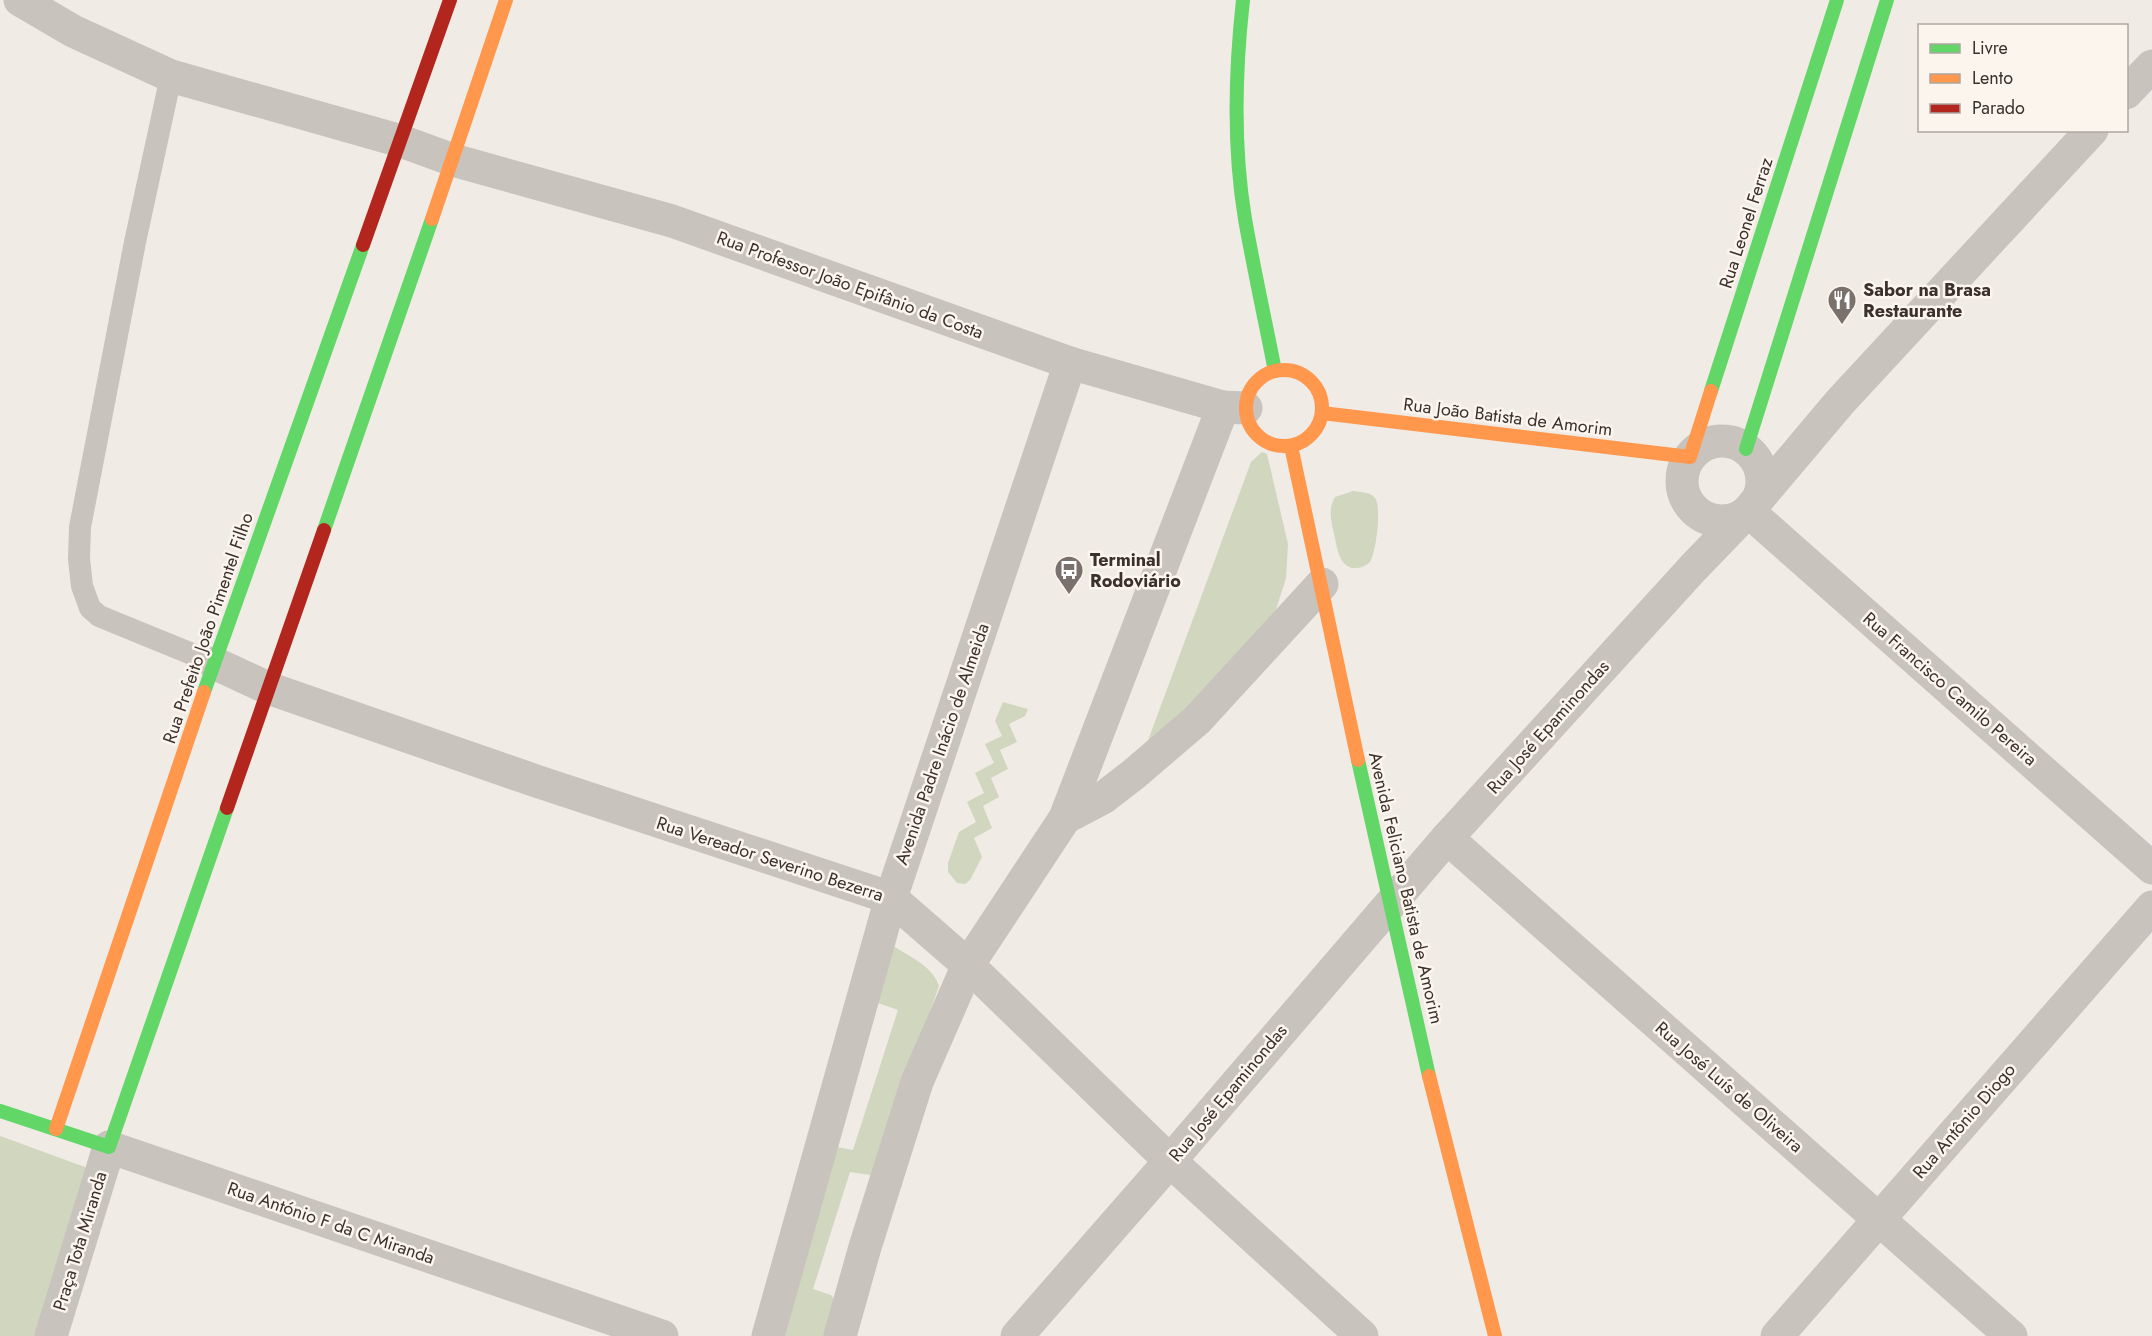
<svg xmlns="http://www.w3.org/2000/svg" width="2152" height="1336" viewBox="0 0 2152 1336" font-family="Jost,sans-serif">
  <rect width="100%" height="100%" fill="#f0ebe5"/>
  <!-- green -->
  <g fill="#d1d6bf">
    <polygon points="1262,452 1267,454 1288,544 1286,578 1274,616 1259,644 1146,746 1251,462"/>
    <path d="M1353 491C1360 492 1371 492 1375 498 1382 506 1376 553 1370 562 1367 565 1361 568 1357 568 1341 570 1337 550 1335 538 1332 524 1327 510 1335 497Z"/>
    <polygon points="1003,702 1028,709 1025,716 1009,724 1017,742 1000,750 1008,769 991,778 999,797 983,806 992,828 974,838 982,857 970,880 965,884 957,883 948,872 948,863 959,832 976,822 967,802 984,793 975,773 994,763 985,744 1002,736 995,721"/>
    <path d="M895 947C912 958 932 966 939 986L874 1171 870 1175 850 1172 813 1289 831 1295 834 1299 825 1336H772L836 1147 853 1150 898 1010 878 1003 888 949Z"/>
    <polygon points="0,1136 85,1167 90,1174 41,1336 0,1336"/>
  </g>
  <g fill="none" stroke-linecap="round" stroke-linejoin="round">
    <!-- lane -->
    <polyline stroke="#c9c3be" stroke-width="22" points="171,76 135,242 80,527 79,559 82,586 90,608 99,616 214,663"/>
    <!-- street -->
    <g stroke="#c9c3be" stroke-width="33">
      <polyline points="20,0 73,31 171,76 401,141 453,160 672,221 1070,363 1223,407 1246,408"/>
      <polyline points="2126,93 2152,66"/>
      <circle cx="1722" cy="481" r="40"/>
      <polyline points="1748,511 2152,868"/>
      <polyline points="214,663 268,688 536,781 891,898 968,965 1170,1161 1362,1336"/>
      <polyline points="1065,818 1103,798 1134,774 1197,720 1322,584"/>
      <polyline points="1447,838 2011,1336"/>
      <polyline points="51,1336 109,1147 662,1336"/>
      <polyline points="768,1336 891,898 1070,363"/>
      <polyline points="840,1336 865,1247 917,1082 968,965 1065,818 1223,407"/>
      <polyline points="1017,1336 1170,1161 1447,838 1693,568 1748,511 1840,402 2092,130"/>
      <polyline points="1777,1336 2152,907"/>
    </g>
    <!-- fast -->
    <g stroke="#63d668" stroke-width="14">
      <path d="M1243 0C1235 72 1233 147 1245 219 1254 270 1265 320 1275 371"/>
      <polyline points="1711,391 1837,0"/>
      <polyline points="1746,449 1887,0"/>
      <polyline points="324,530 432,219"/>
      <polyline points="204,692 363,245"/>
      <polyline points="1358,760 1429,1076"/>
      <polyline points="0,1111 109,1147 227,808"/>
    </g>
    <!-- slow -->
    <g stroke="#ff974d" stroke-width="14">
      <polyline points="432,219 506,0"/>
      <circle cx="1284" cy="408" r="38"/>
      <polyline points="1322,413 1690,457 1711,391"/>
      <polyline points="1291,446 1358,760"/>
      <polyline points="1429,1076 1495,1336"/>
      <polyline points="56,1129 204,692"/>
    </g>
    <!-- jam -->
    <g stroke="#b3261e" stroke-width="14">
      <polyline points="363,245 450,0"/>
      <polyline points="227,808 324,530"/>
    </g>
  </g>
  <!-- icons -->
  <defs>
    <g id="restaurant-pin" transform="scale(1.5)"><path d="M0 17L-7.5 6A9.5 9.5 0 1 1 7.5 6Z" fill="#7a716c" stroke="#fbf5ee"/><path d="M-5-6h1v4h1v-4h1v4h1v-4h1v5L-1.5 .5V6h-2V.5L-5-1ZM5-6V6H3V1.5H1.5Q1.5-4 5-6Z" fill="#fff"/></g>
    <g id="bus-pin" transform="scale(1.5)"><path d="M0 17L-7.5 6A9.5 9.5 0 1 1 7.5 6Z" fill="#7a716c" stroke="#fbf5ee"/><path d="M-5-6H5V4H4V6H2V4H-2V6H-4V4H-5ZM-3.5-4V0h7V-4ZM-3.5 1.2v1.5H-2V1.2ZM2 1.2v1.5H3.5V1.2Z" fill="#fff"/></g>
  </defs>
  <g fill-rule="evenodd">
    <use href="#restaurant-pin" x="1842" y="300"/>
    <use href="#bus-pin" x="1069" y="570"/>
  </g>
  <g text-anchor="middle" stroke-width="5" stroke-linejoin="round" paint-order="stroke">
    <!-- street labels -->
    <g font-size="18" fill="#3b302b" stroke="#fbf5ee">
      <text transform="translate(1746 223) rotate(-72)" y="6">Rua Leonel Ferraz</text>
      <text transform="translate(850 285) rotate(20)" y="6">Rua Professor João Epifânio da Costa</text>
      <text transform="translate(1508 417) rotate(7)" y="6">Rua João Batista de Amorim</text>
      <text transform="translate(208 628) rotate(-71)" y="6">Rua Prefeito João Pimentel Filho</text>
      <text transform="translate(1950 689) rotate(41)" y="6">Rua Francisco Camilo Pereira</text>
      <text transform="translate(1548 727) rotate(-48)" y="6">Rua José Epaminondas</text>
      <text transform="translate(942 744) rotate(-71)" y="6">Avenida Padre Inácio de Almeida</text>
      <text transform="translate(770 859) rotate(18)" y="6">Rua Vereador Severino Bezerra</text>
      <text transform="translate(1406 888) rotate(77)" y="6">Avenida Feliciano Batista de Amorim</text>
      <text transform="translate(1729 1087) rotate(41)" y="6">Rua José Luís de Oliveira</text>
      <text transform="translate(1228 1093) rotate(-50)" y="6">Rua José Epaminondas</text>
      <text transform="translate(1964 1121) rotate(-49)" y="6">Rua Antônio Diogo</text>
      <text transform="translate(331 1223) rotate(19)" y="6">Rua António F da C Miranda</text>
      <text transform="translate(80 1241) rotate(-73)" y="6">Praça Tota Miranda</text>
    </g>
    <!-- poi labels -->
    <g font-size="18" font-weight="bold" fill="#3b302b" stroke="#fbf5ee" text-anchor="start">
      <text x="1863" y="296">Sabor na Brasa<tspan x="1863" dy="21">Restaurante</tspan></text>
      <text x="1090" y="566">Terminal<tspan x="1090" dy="21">Rodoviário</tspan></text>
    </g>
  </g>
  <!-- legend -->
  <rect x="1918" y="24" width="210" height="108" fill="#fbf5ee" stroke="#aea6a0" stroke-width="1.5"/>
  <rect x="1930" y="44" width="30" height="9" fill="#63d668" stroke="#aea6a0" stroke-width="1.5"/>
  <text x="1972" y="54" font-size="18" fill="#3b302b">Livre</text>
  <rect x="1930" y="74" width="30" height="9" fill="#ff974d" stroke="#aea6a0" stroke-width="1.5"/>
  <text x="1972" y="84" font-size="18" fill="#3b302b">Lento</text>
  <rect x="1930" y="104" width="30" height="9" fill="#b3261e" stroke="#aea6a0" stroke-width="1.5"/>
  <text x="1972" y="114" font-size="18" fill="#3b302b">Parado</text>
</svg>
